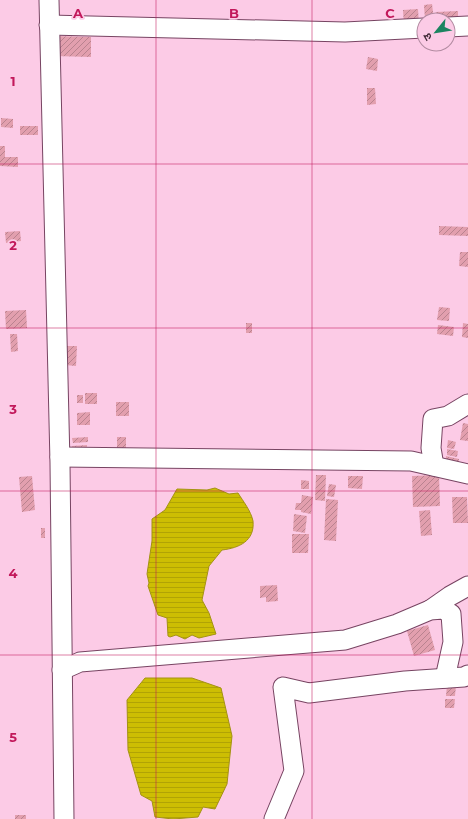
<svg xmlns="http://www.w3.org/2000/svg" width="468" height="819" viewBox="0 0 468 819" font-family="Montserrat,'Noto Sans Devanagari',sans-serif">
  <defs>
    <pattern id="water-rules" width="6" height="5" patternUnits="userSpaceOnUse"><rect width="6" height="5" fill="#cdbe03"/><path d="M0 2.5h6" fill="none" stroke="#b1a305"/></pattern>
    <pattern id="building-hatch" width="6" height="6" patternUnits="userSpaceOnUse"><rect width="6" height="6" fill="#e29fae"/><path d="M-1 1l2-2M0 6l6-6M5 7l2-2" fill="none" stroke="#b9828f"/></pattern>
  </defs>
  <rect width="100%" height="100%" fill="#fccbe6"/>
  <!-- water -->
  <g fill="url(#water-rules)" stroke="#a49213">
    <path d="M215 488 229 494 238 493C243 501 251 511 253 521 255 541 239 548 222 550L209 566 202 600 209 613 216 634 199 638 192 635 185 639 176 635 170 637 168 636 167 618 158 615 148 586 149 583 147 574 152 541V519L165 510 177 489 207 490Z"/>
    <polygon points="145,678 192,678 221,688 232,736 227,784 215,809 203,807 198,817 173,819 155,817 152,801 141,795 128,750 127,700"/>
  </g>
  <!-- building -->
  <g fill="url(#building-hatch)">
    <polygon points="432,4 434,20 425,20 424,5"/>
    <polygon points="418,9 419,25 404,25 403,10"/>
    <polygon points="458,11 458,19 437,20 436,12"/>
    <polygon points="55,36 91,37 91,57 54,56"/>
    <polygon points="368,57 378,59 377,71 366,69"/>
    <polygon points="367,88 375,88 376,104 367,105"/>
    <polygon points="1,118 13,119 13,128 1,127"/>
    <rect x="20" y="126" width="18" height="9"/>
    <polygon points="0,146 5,146 5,157 18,157 18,167 0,166"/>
    <polygon points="439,226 468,227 468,236 439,235"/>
    <polygon points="20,231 21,241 6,243 5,232"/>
    <polygon points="460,252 468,252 468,267 459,266"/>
    <polygon points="439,307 450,308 449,321 437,320"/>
    <polygon points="26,310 27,328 6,329 5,311"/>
    <rect x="246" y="323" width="6" height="10"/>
    <polygon points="463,323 468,324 468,338 462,337"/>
    <polygon points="438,325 454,327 453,336 437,334"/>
    <polygon points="10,334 17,334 18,351 11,352"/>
    <polygon points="66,346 77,346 76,366 65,365"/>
    <rect x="85" y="393" width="12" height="11"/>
    <rect x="77" y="395" width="6" height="8"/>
    <rect x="116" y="402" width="13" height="14"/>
    <polygon points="90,412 90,425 77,425 77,413"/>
    <polygon points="463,423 468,424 468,441 460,440"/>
    <polygon points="88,437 88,442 73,443 72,438"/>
    <rect x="117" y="437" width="9" height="15"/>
    <polygon points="448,440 456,442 454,449 447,448"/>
    <polygon points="87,445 87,454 73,455 72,446"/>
    <polygon points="447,449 458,451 457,457 447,455"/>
    <polygon points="446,456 459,459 458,470 445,467"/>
    <polygon points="316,475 326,475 325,501 315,500"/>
    <polygon points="439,475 440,506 413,507 412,476"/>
    <polygon points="32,476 35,510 22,512 19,477"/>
    <polygon points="348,476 363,476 362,489 348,488"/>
    <polygon points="301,480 309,481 309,489 301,489"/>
    <polygon points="329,484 336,485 334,497 327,496"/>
    <polygon points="302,495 313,497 311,514 301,512 301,510 295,510 296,503 301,503"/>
    <polygon points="452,497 467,497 468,523 453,523"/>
    <polygon points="326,499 338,500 336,541 324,540"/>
    <polygon points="430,510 432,535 421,536 419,511"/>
    <polygon points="294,514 307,516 305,533 293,531"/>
    <rect x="41" y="528" width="4" height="10"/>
    <polygon points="292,534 309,534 308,553 292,553"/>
    <polygon points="277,585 278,601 266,602 266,597 260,598 260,586"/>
    <polygon points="428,625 435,650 414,656 407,631"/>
    <polygon points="447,685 456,685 455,696 446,696"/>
    <polygon points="445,699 455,699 454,708 445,708"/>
    <rect x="15" y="815" width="11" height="4"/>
  </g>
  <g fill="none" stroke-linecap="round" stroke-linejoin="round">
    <!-- minor casing -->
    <g stroke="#774462" stroke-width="21">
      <g id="minor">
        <polyline points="49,0 60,463 64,819"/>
        <polyline points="49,25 345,32 424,28"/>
        <polyline points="448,27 468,26"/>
        <polyline points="60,457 411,461 468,474"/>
        <polyline points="434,466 431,448 433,419 448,416 468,404"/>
        <polyline points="430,610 450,596 468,586"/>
        <polyline points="62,670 80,662 345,640 397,624 430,610 443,609 451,614 453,642 445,678"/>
        <polyline points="274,819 294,771 283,687 309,693 405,681 464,677 468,675"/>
      </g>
    </g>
    <!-- minor -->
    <use href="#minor" stroke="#fff" stroke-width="19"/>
  </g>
  <!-- grid -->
  <path fill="none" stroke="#c2185b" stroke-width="1" stroke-opacity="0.55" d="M156 0V819M312 0V819M0 164H468M0 328H468M0 491H468M0 655H468"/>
  <g font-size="13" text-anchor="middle" font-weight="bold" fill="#c2185b" stroke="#fccbe6" stroke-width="3.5" stroke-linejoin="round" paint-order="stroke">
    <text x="78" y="18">A</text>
    <text x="234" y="18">B</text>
    <text x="390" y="18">C</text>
    <text x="13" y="86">1</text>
    <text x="13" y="250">2</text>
    <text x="13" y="414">3</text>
    <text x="13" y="578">4</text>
    <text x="13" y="742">5</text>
  </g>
  <!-- north arrow -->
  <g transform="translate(436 32) rotate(240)"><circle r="19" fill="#fccbe6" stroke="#b28ba1"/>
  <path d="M0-3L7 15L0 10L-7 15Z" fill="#1c8460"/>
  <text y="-6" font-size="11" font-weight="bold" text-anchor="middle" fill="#432c39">उ</text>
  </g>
</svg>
